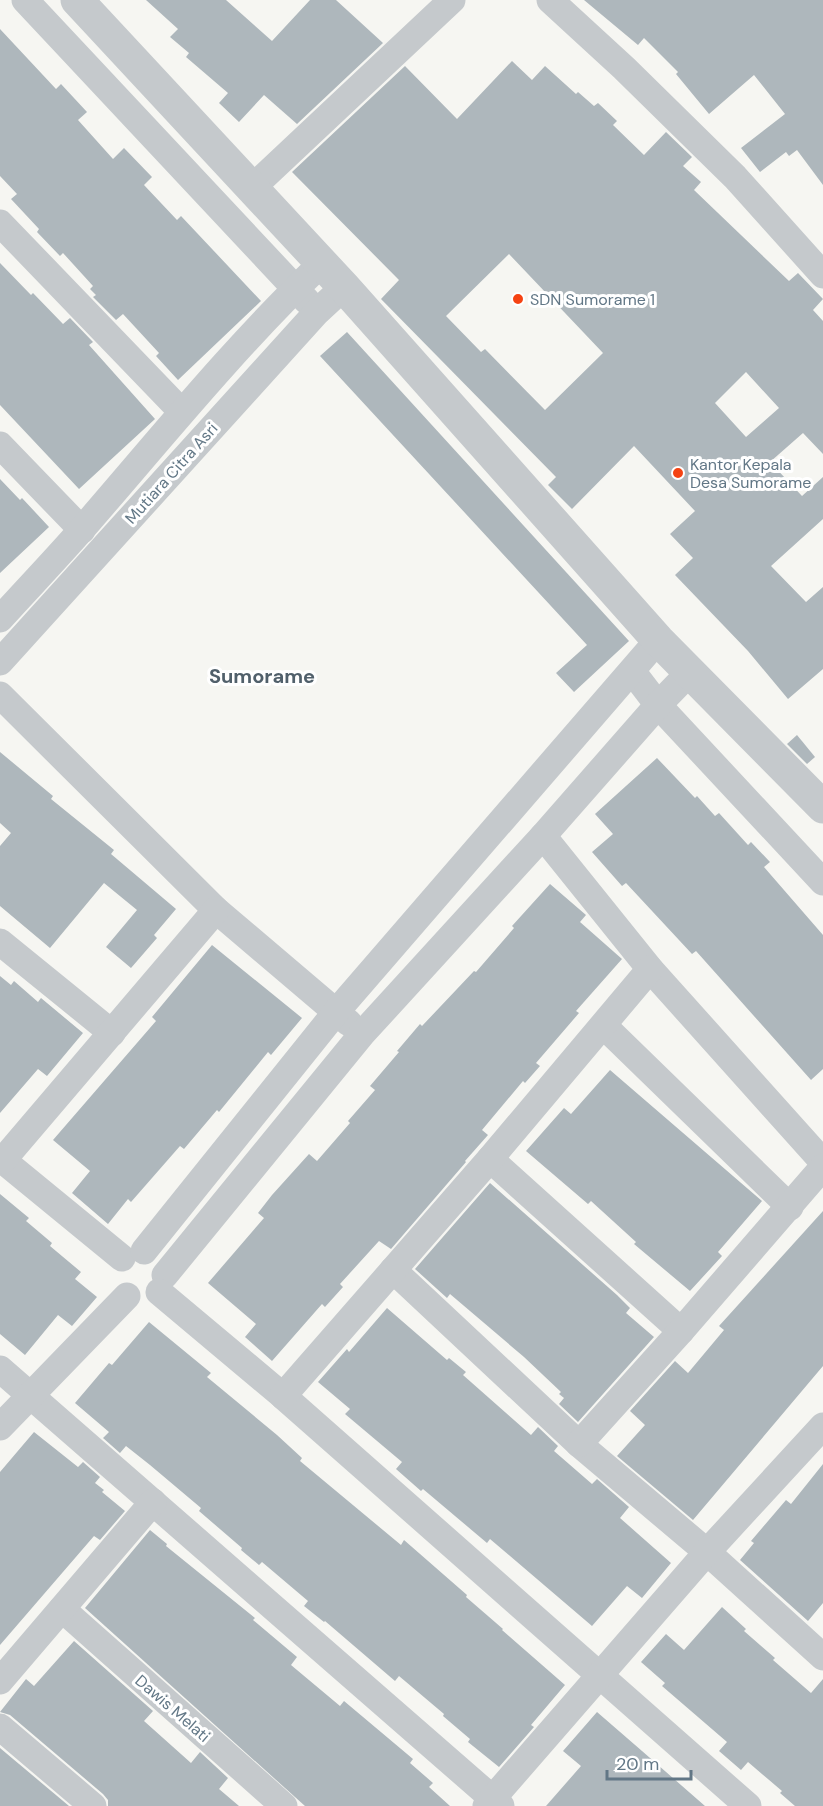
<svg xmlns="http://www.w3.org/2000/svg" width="823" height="1806" viewBox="0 0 823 1806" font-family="'DM Sans',sans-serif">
  <rect width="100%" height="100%" fill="#f6f6f2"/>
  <!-- building -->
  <g fill="#aeb7bc" fill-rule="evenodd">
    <polygon points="146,0 226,0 272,41 310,0 336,0 383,43 297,124 264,95 239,122 219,103 228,93 186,57 189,53 170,37 178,29"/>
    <polygon points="584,0 823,0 823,185 797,150 789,156 786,152 760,172 741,148 785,114 754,75 709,114 676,74 678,72 644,38 638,45"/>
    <polygon points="0,29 56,89 61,84 87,112 78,120 113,159 124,148 152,177 144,185 177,220 181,216 261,301 178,380 156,356 159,353 123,314 116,320 93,297 96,295 90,289 93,286 63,253 60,256 37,232 39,229 11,199 17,194 0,176"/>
    <path d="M512 61 532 80 545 66 576 94 578 92 594 106 598 103 617 121 613 125 644 155 666 132 692 157 683 166 701 182 694 190 789 281 798 273 823 299 813 310 823 321V454L803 433 770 462 802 496 823 477V519L771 566 806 602 823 587V669L788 699 748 651 675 575 693 558 670 534 695 511 634 446 572 509 548 485 556 477 381 299 399 280 292 172 405 66 457 119ZM509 254 603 353 545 410 485 349 481 352 446 316ZM746 372 779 408 746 437 715 403Z"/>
    <polygon points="0,263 31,295 33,293 63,324 70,318 93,342 89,345 155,419 79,489 0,405"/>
    <polygon points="347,332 629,641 574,692 556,673 587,645 320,356"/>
    <polygon points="0,479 20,500 22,498 49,527 0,573"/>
    <polygon points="797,735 815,757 807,764 787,744"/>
    <polygon points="0,752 53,796 51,799 114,850 111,854 176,909 154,935 157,938 131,968 106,947 137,910 104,883 50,948 0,906 0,846 11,833 0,823"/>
    <polygon points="657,758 695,798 697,796 715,816 719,813 748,845 751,842 770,862 764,867 823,935 823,1069 811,1080 696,951 692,954 626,883 622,886 592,852 613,834 595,814"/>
    <polygon points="550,884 586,915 580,922 622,959 576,1011 579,1013 536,1063 540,1066 525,1083 523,1081 482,1130 488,1135 465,1161 466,1162 391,1249 379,1241 340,1284 343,1287 325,1307 322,1304 272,1361 245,1337 256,1324 208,1283 264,1218 258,1213 272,1195 309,1154 317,1161 350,1123 348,1121 375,1090 370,1086 399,1052 397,1051 420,1024 422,1026 474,971 476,972 514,928 512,926"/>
    <polygon points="212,945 302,1018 271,1055 268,1052 219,1112 217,1110 184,1149 180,1146 131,1202 128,1199 108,1224 72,1193 90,1171 53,1140 156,1021 152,1017"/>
    <polygon points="0,976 11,985 14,981 38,1002 41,998 83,1033 47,1076 38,1069 0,1113"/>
    <polygon points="610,1070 762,1201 718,1252 722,1256 690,1291 634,1244 636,1242 591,1201 588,1204 526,1151 564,1108 571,1114"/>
    <polygon points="490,1183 617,1295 630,1308 626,1313 654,1337 578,1422 559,1404 564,1398 559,1394 561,1392 524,1357 450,1294 447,1298 415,1269"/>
    <polygon points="0,1194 29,1218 26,1221 52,1243 50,1246 81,1272 75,1279 97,1297 72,1326 58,1315 25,1355 0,1334"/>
    <polygon points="823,1211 823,1366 693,1520 617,1456 645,1425 630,1411 675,1361 688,1373 724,1330 719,1326"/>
    <polygon points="387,1308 447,1360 449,1358 466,1372 463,1375 531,1435 538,1427 558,1446 554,1451 592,1484 597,1479 629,1507 620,1518 671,1563 642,1598 627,1586 592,1626 490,1539 487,1543 423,1489 421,1491 396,1469 402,1462 345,1414 350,1409 318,1382 347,1349 349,1352"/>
    <polygon points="149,1322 211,1373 207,1377 277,1435 302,1458 300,1461 401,1545 404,1540 467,1595 466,1597 503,1629 502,1630 565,1685 531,1725 534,1727 499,1767 468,1742 470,1739 443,1716 444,1714 399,1676 395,1681 325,1621 324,1622 304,1606 308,1601 262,1562 259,1565 241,1550 242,1548 199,1511 201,1508 150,1465 126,1446 120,1453 103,1438 109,1432 75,1403 109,1363 112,1365"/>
    <polygon points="34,1432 78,1467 83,1462 100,1477 95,1483 104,1490 102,1492 125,1511 100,1540 94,1536 0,1645 0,1472"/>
    <polygon points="823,1464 823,1603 808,1621 740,1560 754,1543 751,1541 786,1500 791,1504"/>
    <polygon points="150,1530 167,1544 166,1546 255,1618 253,1620 297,1657 291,1665 340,1706 344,1701 413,1759 410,1763 433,1783 429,1787 450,1806 305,1806 85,1608"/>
    <polygon points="722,1607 746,1629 744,1631 775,1658 773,1660 811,1693 823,1679 823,1806 795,1806 780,1793 782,1791 748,1762 741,1770 719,1751 727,1742 662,1686 665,1683 641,1662 666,1634 684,1650"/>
    <polygon points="74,1641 153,1711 144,1721 191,1763 200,1752 228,1778 219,1789 239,1806 108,1806 108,1800 103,1794 10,1715 0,1712 26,1679 34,1686"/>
    <polygon points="597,1712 642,1751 705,1806 546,1806 581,1766 563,1751"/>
    <polygon points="0,1748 69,1806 0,1806"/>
  </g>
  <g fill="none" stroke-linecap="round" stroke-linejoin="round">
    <!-- minor -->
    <g stroke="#c5c9cc" stroke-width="27">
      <polyline points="25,0 307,301"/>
      <polyline points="550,0 624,68 735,177 823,275"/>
      <polyline points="252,188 452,0"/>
      <polyline points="0,223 182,412"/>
      <polyline points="0,445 82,530"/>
      <path d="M0 619C28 588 56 559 83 528 161 438 236 345 322 263"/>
      <polyline points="0,662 317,312 344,287"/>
      <polyline points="632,671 658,705 823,882"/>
      <polyline points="0,695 216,910 349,1023"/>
      <polyline points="543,836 650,969 823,1162"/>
      <polyline points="0,942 112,1033"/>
      <polyline points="604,1026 790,1207"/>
      <polyline points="0,1158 122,1258"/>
      <polyline points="490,1159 681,1331"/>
      <polyline points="3,1160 216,910"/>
      <polyline points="144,1251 336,1012 658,640"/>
      <polyline points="393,1270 579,1444 707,1552 823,1657"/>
      <polyline points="165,1275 362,1034 543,836 658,705 690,672"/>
      <polyline points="159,1292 283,1396 748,1806"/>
      <polyline points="0,1369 501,1806"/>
      <polyline points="283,1396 490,1159 650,969"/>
      <polyline points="0,1427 127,1296"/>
      <polyline points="579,1444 681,1331 823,1167"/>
      <polyline points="62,1609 284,1806"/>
      <polyline points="0,1681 153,1502"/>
      <polyline points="0,1727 93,1806"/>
      <polyline points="486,1806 707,1552 823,1426"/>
    </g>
    <!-- tertiary -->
    <polyline stroke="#c5c9cc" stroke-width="33" points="77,0 344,287 658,640 823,807"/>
  </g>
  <!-- markers -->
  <g fill="#f54313" stroke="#fff" stroke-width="2">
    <circle cx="518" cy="299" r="6"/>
    <circle cx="678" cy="473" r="6"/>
  </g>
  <g text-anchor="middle" stroke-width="6" stroke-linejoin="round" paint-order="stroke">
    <!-- poi labels -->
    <g font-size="16" fill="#627786" stroke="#fff" text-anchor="start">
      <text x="530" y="305">SDN Sumorame 1</text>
      <text x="690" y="470">Kantor Kepala<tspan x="690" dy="18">Desa Sumorame</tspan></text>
    </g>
    <!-- street labels -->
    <g font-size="16" fill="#627786" stroke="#fff">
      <text transform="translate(171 473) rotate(-48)" y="6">Mutiara Citra Asri</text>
      <text transform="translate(173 1708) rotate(41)" y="6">Dawis Melati</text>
    </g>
    <!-- quarter labels -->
    <g font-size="20" font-weight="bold" fill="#51606b" stroke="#fff">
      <text x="262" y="683">Sumorame</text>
    </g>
  </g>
  <!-- scale -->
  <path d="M607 1770v9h84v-9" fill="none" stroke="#627786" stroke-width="3"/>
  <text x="616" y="1770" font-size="18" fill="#627786" stroke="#ffffff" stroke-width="4.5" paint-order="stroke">20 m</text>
</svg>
